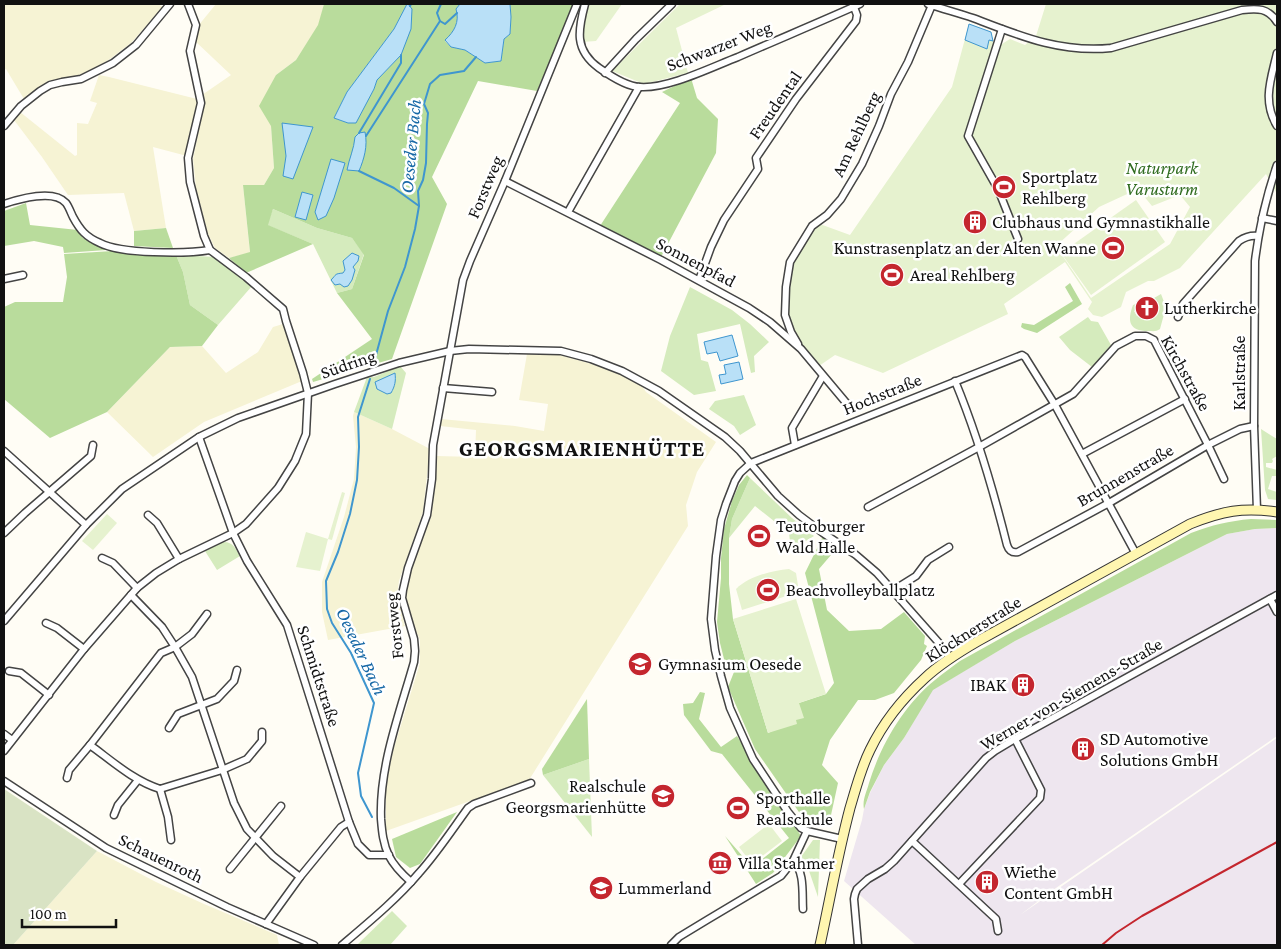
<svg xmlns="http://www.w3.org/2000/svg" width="1281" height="949" viewBox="0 0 1281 949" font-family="'Crimson Pro',serif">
  <rect width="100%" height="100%" fill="#fffdf5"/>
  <!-- industrial -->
  <polygon fill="#eee6ef" points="1277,528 1277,736 1053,890 1020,915 1277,738 1277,945 916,945 844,881 862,820 864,809 870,793 884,765 904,738 932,690 1015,641 1207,544 1227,534 1255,529"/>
  <!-- farmland -->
  <g fill="#f6f3d4">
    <polygon points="4,4 158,4 163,7 131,43 110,59 92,70 79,75 48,81 24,99 6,69 4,70"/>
    <polygon points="216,4 324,4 319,25 296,60 276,75 271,126 274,168 264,185 243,185 250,253 229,258 215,248 208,234 196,188 193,159 204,105 202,95 231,75 195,41 198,26"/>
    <polygon points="99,75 109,77 197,99 197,109 187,156 153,147 166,228 134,231 124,193 68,195 42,157 14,120 20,112 75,156 77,155 77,123 88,124 97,103 90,101"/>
    <polygon points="283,324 286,330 302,381 204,422 153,457 107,412 170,347 202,346 226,373 258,352 273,327"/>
    <polygon points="527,354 559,355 589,363 619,374 642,386 646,392 716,442 697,472 686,505 688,526 529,780 386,831 386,784 393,751 420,663 420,640 412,622 406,598 406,587 420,543 431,517 435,484 437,456 475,457 476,430 440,426 441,419 515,426 544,431 548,404 519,400"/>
    <polygon points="354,412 392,429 430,449 423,512 399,581 397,595 405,626 328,640 322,612 322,582 344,517 354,479 356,447 353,416"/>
    <polygon points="97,851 156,882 204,904 277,935 279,945 13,945"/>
  </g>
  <!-- green -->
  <g fill="#d5ebbd">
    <polygon points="273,209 317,228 352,238 364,254 352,289 337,293 313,244 267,225"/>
    <polygon points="176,255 216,257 252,286 218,325 190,305 183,272"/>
    <polygon points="690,287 732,310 750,324 769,342 754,356 755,372 751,373 740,324 697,334 701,360 708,362 716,391 694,395 661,371 670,336"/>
    <path d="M1161 294 1166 307 1160 329C1156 332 1153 331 1148 331 1129 331 1127 321 1133 305L1136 304 1138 309 1134 311 1137 316 1141 314 1143 318 1150 314 1149 312 1159 307 1154 298Z"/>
    <polygon points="1088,317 1091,321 1098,322 1111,345 1092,367 1070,350 1059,337"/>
    <polygon points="400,366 406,373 392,429 354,412 367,377 374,377"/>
    <polygon points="744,395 756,425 740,435 734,426 709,409 715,401"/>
    <polygon points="1261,429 1277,439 1277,456 1272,459 1273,461 1272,463 1266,463 1266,467 1277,470 1277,476 1272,476 1268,489 1277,492 1277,500 1268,499 1265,490"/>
    <polygon points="750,478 792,518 814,536 791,550 789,533 755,506 729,538 732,519"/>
    <path d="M222 542C233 541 235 548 240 556L217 570 205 551Z"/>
    <polygon points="589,759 592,837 543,775"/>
    <polygon points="813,840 820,840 818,897 807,865 801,857"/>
    <polygon points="392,911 407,926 390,945 357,945"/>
  </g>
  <!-- forest -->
  <g fill="#b9dc9c">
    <path d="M324 4H407L394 29 347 92 334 118 348 123H355L374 89 377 80 401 55 412 9 408 4H460L456 9C460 22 454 32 445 41L451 47 465 50 485 63 501 61 504 39 510 34 511 17 510 4H574L537 91 478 81 432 177 447 204 392 359 313 382 312 379 372 339 337 293 352 289 364 255 352 238 317 228 273 209 268 225 313 244 246 273 229 258 250 252 243 185H264L274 168 271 126 259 106 276 75 296 60 318 25Z"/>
    <polygon points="691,78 697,98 718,119 716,153 661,257 600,226 680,103 662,92"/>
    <polygon points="26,203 30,225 78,230 83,238 106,250 64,253 63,247 34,241 4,246 4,211"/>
    <polygon points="166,228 173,248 134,246 134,231"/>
    <polygon points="113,251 133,254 176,255 183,272 190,305 218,325 202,346 170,347 107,412 50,438 4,399 4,307 15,302 63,302 67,277 64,254"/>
    <polygon points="1070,283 1082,304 1037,333 1024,329 1021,327 1022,323 1034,325 1073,301 1065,287"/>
    <polygon points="747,475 750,478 732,519 729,538 729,584 733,619 768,733 796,720 799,703 826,694 834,683 805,573 823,536 837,548 819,569 827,610 849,631 881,629 904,612 925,636 924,644 927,646 921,660 894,693 875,700 858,700 830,740 822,765 838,783 831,815 824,826 813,825 801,815 755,749 728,687 734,672 725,663 720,643 717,622 721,578 721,558 724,529 732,501 739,485"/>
    <path d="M1251 519 1277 520V528L1255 529 1227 534 1207 544 1015 641 933 690 904 738 884 765 870 792 864 809C862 800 867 791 869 783 881 744 904 705 935 680 943 673 952 667 960 661L1191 533C1212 525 1229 521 1251 519Z"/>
    <polygon points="700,692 705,693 699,719 721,747 737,736 801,836 773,873 756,884 725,836 752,867 789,838 722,754 711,751 684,715 683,704 693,703"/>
    <polygon points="587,699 589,759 543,775 542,769"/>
    <polygon points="457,812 420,864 410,868 396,857 392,839"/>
  </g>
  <!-- cemetery -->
  <polygon fill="#d9e3c4" points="4,789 97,851 13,945 4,945"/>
  <!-- pitch -->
  <g fill="#e6f2cf" fill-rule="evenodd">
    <polygon points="588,4 622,4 596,41 582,42 581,24"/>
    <polygon points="680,4 726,4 676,28 688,73 644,84 612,71"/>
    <path d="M1046 4H1277V194L1266 174 1180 268 1154 281H1148L1126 292 1121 307 1102 317 1093 315 1088 309 1092 302 1065 262 1004 304 1008 314 883 373 835 355 819 366 801 349 785 315 790 262 817 223 850 235 952 87 969 24 991 32 993 41 1002 44 1010 39 1025 45 1036 36ZM1138 189 1152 206 1180 195 1190 207 1170 244 1091 298 1056 246 1099 207Z"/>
    <polygon points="1136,200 1165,242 1091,295 1061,253"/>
    <polygon points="342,492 345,493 332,540 328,539 320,571 296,567 306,532 328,539"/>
    <polygon points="107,514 117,523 93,550 82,541"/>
    <path d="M789 569 796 573 799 592 742 610 736 589C749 576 771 571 789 569Z"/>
    <polygon points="796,599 826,694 799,703 804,718 796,720 797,724 768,733 733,619"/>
    <polygon points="769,824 782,841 752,864 739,847"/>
  </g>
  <!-- water -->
  <g fill="#b9e0f7" stroke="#3f96cf">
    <polygon points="407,4 408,4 412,9 411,29 401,55 377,80 374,89 356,123 348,123 334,118 347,92 394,29"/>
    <path d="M460 4H510L511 17 510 34 504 39 501 61 485 63 465 50 451 47 445 40C454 32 460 22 456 9Z"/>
    <polygon points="969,24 991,32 993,41 989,40 987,49 965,40"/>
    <polygon points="282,123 313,127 293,179 283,176 286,156"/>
    <path d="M365 132C368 146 364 159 359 171L347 170C349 159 354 149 355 137L359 133Z"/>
    <polygon points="331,159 345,163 334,198 326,216 318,220 315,212"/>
    <polygon points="302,192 313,195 306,220 295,217"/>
    <path d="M352 253 359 256 358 261 353 267 355 270 352 280 348 286 344 287 340 284 335 285 331 280C337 274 334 274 343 273L345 270 343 261Z"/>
    <polygon points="732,335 738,356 720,361 717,352 707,354 704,342"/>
    <polygon points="739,362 743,379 721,384 719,375 726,374 724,365"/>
    <path d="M395 373C396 381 395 386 391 393L387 394 377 389 375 382Z"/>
  </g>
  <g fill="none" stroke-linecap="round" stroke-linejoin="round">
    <!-- stream -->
    <g stroke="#3f96cf" stroke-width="2">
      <polyline points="410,6 411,4"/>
      <polyline points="440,21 445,24 457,13"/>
      <polyline points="359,133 401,63 401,55"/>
      <polyline points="366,136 440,21 437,13 441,4"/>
      <polyline points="359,171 394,188 419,206 415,229 405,267 388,311 373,366"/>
      <polyline points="419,206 418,191 423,180 426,163 427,124 428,113 424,104 430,84 440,75 464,71 476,57"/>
      <polyline points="370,379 358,417 359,447 357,480 350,514 338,552 326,581 327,609 332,623 351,653 374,703 358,773 361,796 372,817"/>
    </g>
    <!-- street casing -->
    <g stroke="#444" stroke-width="9">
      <g id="street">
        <path d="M585 4C578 30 574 50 599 68 609 75 628 87 640 87 668 89 712 67 738 57 779 39 820 22 860 4"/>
        <path d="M928 4C943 9 958 13 973 18 1020 36 1060 53 1111 48L1242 10C1258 8 1268 8 1277 22"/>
        <polyline points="1002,29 968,136 998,189 1018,239"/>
        <path d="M1277 53C1271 79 1262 101 1277 126"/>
        <polyline points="605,73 636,39 672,4"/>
        <polyline points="4,126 21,106 40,91 50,85 62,82 81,79 113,63 136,45 170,4"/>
        <polyline points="505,181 661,260 749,308 770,322 801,349 848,405"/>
        <path d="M4 204C19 199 54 189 66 203 69 207 71 213 73 217 80 230 86 237 100 243 121 254 186 254 210 250"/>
        <polyline points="568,212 639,87"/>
        <polyline points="1262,218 1277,221"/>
        <polyline points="4,279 23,275"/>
        <polyline points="699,280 711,247 724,220 758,169 756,158 796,99 856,21 857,15 854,7"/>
        <path d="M1178 317 1183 304 1239 241C1245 237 1250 235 1258 236"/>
        <polyline points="798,344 791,332 785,315 786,287 790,262 812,226 827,215 841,199 862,164 879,126 891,94 908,62 932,5"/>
        <path d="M955 381C977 434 993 489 1007 545 1009 551 1012 553 1018 552L1109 503 1208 445 1240 429 1254 426"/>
        <polyline points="443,388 492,392"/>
        <polyline points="199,437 233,533 247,561 287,625 349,822 358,844 369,855 389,855"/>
        <polyline points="795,445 792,428 823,376"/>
        <polyline points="4,451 86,525"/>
        <polyline points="1082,454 1185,399"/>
        <polyline points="868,507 979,447 1073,394 1116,346 1135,336 1146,336 1154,340 1208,445 1224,479"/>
        <path d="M1257 510 1254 426 1255 261C1259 228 1266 197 1277 165"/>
        <polyline points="148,515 157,523 179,559"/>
        <polyline points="4,533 25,513 91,456 93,445"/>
        <polyline points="102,558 113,563 137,588"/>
        <polyline points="892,591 916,576 928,560 949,547"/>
        <polyline points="131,595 162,627 175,647 192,677 234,803 247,829 273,856 300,877"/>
        <polyline points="1270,599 1277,612"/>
        <path d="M207 614 192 634 175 647 161 653 90 745C112 761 134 781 160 789L222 770 247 759 262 741V732"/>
        <polyline points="4,621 86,525 122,489 199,437 238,418 335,384 399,363 450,351 469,349 561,351 591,359 622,371 659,391 725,437 740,451 778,496 799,515 823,533 856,555 877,573 939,643 950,658"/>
        <polyline points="46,623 57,628 84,649"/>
        <polyline points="9,671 21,673 49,695"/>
        <polyline points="169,728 178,714 217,699 234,681 237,670"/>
        <polyline points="4,734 12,740"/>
        <polyline points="4,751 84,649 137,588 156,573 179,559 233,533 246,524 278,488 295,461 306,434 308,393 303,373 286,321 283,309 246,277 210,250 204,236 190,182 188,158 201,103 190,51 196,25 188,4"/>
        <polyline points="67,778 69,770 90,745"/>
        <polyline points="4,781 106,848 227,907 314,945"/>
        <polyline points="160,789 168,817 171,840"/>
        <polyline points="114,815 118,805 138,780"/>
        <polyline points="842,839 807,831 801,828 788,812 753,759 730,708 721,676 715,650 711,619 716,556 721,520 726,504 735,481 740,473 751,463 1022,355 1025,357 1055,405 1136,554"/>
        <polyline points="912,841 996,919 998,931"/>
        <path d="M793 861C805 871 802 895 803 909"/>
        <polyline points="230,869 281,806"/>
        <path d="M411 882C402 874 394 866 389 856 383 844 382 831 381 819 379 766 400 712 414 662L415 651 414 639 402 598 403 590 408 568 427 515 432 479 433 445 463 280 470 261 505 181 577 4"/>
        <polyline points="959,884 1040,798 1041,790 1015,739"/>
        <polyline points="266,924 300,877 341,827 349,822"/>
        <path d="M342 945C369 922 396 900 419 873 437 853 452 830 468 808L474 804 531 783"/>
        <polyline points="671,945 679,937 707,920 781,876 793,861 807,831"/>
        <polyline points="858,945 854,899 855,894 857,889 868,879 885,869 894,861 986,758 995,751 1015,739 1277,595"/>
      </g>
    </g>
    <!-- secondary casing -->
    <g stroke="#333" stroke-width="11">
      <path id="secondary" d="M820 945C830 899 838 853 850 808 856 788 861 768 870 750 883 723 903 698 925 678 941 663 959 652 978 641L1190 524C1222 511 1243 507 1277 512"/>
    </g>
    <!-- street -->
    <use href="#street" stroke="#fff" stroke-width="6"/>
    <!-- secondary -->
    <use href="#secondary" stroke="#fff6b0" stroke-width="9"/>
    <!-- rail -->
    <polyline stroke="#c4262e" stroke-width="2" points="1102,945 1116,933 1142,916 1277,842"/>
  </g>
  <!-- icons -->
  <defs>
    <g id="stadium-disc" transform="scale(1.25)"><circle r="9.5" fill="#c4262e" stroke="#fff"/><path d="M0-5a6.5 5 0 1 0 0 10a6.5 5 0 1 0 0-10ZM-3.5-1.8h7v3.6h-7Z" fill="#fff"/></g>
    <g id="building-disc" transform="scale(1.25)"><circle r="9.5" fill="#c4262e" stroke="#fff"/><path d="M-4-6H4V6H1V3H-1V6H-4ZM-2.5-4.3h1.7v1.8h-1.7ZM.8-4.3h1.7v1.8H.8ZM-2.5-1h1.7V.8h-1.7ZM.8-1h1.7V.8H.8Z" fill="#fff"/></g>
    <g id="church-disc" transform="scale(1.25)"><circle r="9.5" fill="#c4262e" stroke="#fff"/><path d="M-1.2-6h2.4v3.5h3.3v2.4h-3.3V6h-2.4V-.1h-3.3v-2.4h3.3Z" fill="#fff"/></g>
    <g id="school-disc" transform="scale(1.25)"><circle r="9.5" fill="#c4262e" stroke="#fff"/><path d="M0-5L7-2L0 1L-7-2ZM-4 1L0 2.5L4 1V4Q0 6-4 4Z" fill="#fff"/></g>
    <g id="museum-disc" transform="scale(1.25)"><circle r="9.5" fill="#c4262e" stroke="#fff"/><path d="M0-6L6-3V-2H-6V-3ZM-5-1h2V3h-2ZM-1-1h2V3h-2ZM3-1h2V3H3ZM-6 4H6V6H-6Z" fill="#fff"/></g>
  </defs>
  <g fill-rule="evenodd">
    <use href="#stadium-disc" x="1004" y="187"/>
    <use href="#building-disc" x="975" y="222"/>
    <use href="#stadium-disc" x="1113" y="248"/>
    <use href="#stadium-disc" x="892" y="275"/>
    <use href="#church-disc" x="1147" y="308"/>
    <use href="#stadium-disc" x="759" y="536"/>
    <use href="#stadium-disc" x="768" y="590"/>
    <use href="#school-disc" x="640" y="664"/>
    <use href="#building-disc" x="1023" y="685"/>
    <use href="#building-disc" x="1083" y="749"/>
    <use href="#school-disc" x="663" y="796"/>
    <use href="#stadium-disc" x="738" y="808"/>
    <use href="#museum-disc" x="720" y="863"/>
    <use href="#building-disc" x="987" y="882"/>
    <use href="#school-disc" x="601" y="888"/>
  </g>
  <g text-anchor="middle" stroke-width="5" stroke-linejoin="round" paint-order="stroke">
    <!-- street labels -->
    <g font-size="18" fill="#111" stroke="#fff">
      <text transform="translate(719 46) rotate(-21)" y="6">Schwarzer Weg</text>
      <text transform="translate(775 105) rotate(-55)" y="6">Freudental</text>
      <text transform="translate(856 134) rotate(-65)" y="6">Am Rehlberg</text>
      <text transform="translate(485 187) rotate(-67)" y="6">Forstweg</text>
      <text transform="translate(696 262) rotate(28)" y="6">Sonnenpfad</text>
      <text transform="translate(348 364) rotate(-19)" y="6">Südring</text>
      <text transform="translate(1186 373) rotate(61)" y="6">Kirchstraße</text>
      <text transform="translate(1239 373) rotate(-90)" y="6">Karlstraße</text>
      <text transform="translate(882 394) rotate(-22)" y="6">Hochstraße</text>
      <text transform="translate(1125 475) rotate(-30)" y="6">Brunnenstraße</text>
      <text transform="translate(394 626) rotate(-96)" y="6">Forstweg</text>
      <text transform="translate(973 629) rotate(-32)" y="6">Klöcknerstraße</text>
      <text transform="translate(319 676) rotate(72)" y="6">Schmidtstraße</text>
      <text transform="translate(1071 694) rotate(-30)" y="6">Werner-von-Siemens-Straße</text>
      <text transform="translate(161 858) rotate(26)" y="6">Schauenroth</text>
    </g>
    <!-- park labels -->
    <g font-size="18" font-style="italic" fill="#2f6b1f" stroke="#fff">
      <text x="1162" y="174">Naturpark<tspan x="1162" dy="21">Varusturm</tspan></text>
    </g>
    <!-- poi labels -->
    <g font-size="18" fill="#111" stroke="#fff" text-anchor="start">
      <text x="1022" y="183">Sportplatz<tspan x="1022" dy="21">Rehlberg</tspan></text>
      <text x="992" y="228">Clubhaus und Gymnastikhalle</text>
      <text x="1096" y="254" text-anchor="end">Kunstrasenplatz an der Alten Wanne</text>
      <text x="910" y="281">Areal Rehlberg</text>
      <text x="1164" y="314">Lutherkirche</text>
      <text x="776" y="532">Teutoburger<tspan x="776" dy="21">Wald Halle</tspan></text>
      <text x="786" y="596">Beachvolleyballplatz</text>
      <text x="658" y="670">Gymnasium Oesede</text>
      <text x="1006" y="691" text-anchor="end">IBAK</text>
      <text x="1100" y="745">SD Automotive<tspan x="1100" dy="21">Solutions GmbH</tspan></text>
      <text x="646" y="792" text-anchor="end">Realschule<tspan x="646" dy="21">Georgsmarienhütte</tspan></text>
      <text x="756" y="804">Sporthalle<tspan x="756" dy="21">Realschule</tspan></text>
      <text x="738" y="869">Villa Stahmer</text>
      <text x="1004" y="878">Wiethe<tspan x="1004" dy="21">Content GmbH</tspan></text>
      <text x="618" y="894">Lummerland</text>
    </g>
    <!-- water labels -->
    <g font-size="19" font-style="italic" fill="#1768a6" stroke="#fff">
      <text transform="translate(410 146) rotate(-85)" y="7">Oeseder Bach</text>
      <text transform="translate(362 651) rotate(65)" y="7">Oeseder Bach</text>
    </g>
    <!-- district labels -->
    <g font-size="22" font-weight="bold" letter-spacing="1" fill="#111" stroke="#fff">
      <text x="582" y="456">GEORGSMARIENHÜTTE</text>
    </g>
  </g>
  <!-- border -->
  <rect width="1281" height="949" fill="none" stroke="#111111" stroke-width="10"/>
  <!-- scale -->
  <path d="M22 919v8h94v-8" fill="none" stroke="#111111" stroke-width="2.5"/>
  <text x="30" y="919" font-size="15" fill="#111111" stroke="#ffffff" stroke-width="4" paint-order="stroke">100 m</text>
</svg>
